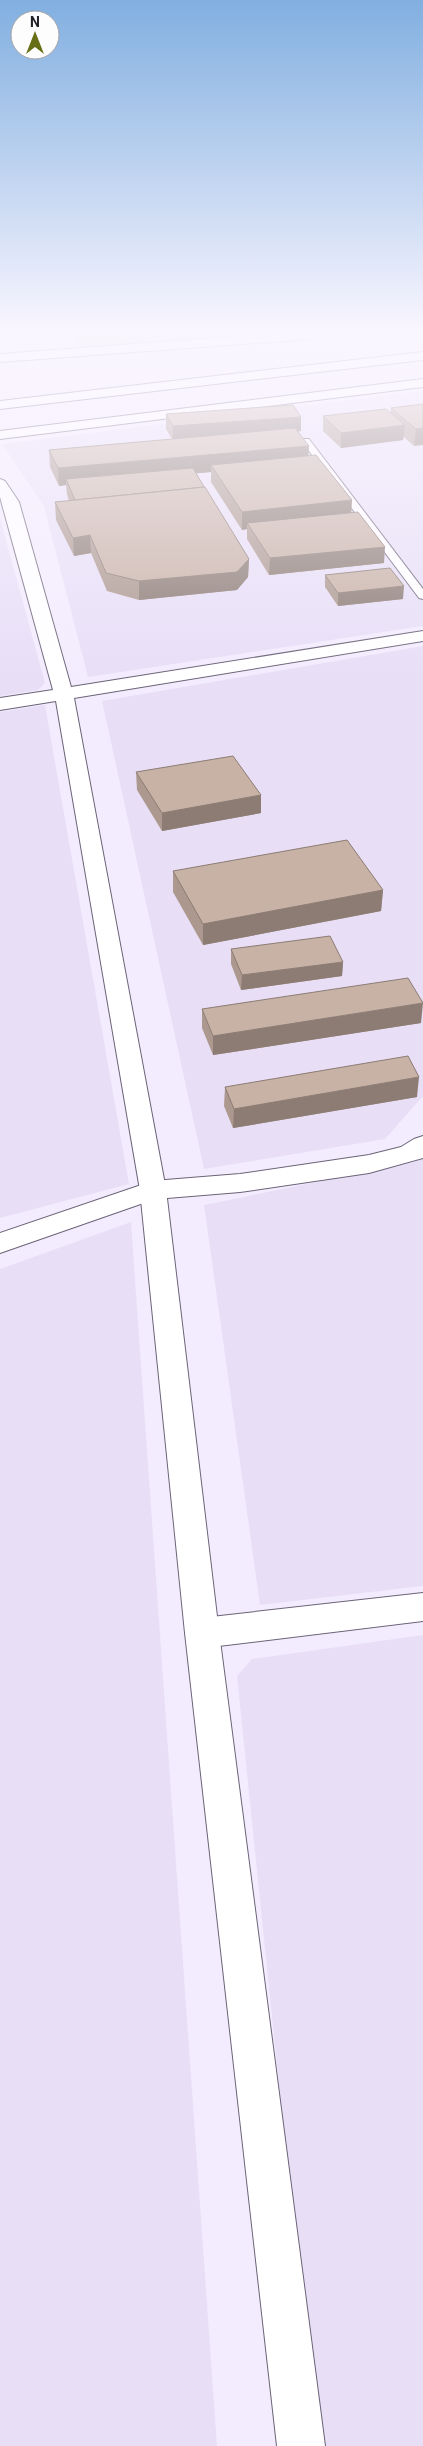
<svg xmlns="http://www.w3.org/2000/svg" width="423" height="2446" viewBox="0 0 423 2446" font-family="Roboto,sans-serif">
  <rect width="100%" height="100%" fill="#f3ecfe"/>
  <!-- built -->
  <g fill="#e8dff7">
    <polygon points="423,391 423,626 88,677 44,506 2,444"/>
    <polygon points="0,518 45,683 38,690 0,696"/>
    <polygon points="423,646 423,1096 385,1139 204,1169 102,701"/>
    <polygon points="45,705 129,1184 0,1218 0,712"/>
    <polygon points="423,1155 423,1586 260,1605 204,1205 415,1162"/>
    <polygon points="131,1222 217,2446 0,2446 0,1269"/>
    <polygon points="423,1635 423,2446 316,2446 237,1676 252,1659"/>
  </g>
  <!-- green -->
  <polygon fill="#bccc9d" points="73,335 256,335 86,348 80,348"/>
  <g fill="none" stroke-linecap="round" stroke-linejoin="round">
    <!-- service casing -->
    <g stroke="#6b6377" stroke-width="2">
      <polygon id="service" points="303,439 309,439 423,589 423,599 419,598 303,443"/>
    </g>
    <!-- minor casing -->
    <g stroke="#6b6377" stroke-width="2">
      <g id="minor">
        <polygon points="257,335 317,335 311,339 0,362 0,354"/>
        <polygon points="423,352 423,360 0,409 0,401"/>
        <polygon points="423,1136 423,1158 369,1173 240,1192 155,1199 0,1253 0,1233 153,1181 240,1174 369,1155 401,1147 414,1139"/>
        <polygon points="423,1593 423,1621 202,1648 190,1643 185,1633 190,1623 202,1618"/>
      </g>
    </g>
    <!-- tertiary casing -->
    <g stroke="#6b6377" stroke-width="2">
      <polygon id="tertiary" points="0,479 5,481 19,502 71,687 423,631 423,641 74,698 166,1190 219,1633 325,2446 277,2446 185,1633 140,1190 56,701 0,710 0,698 53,690 0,497"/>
    </g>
    <!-- trunk casing -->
    <g stroke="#6b6377" stroke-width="2">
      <polygon id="trunk" points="423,379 423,387 0,439 0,431"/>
    </g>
    <!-- service -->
    <use href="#service" fill="#fff" fill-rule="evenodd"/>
    <!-- minor -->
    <use href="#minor" fill="#fff" fill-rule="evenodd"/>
    <!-- tertiary -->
    <use href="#tertiary" fill="#fff" fill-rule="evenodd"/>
    <!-- trunk -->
    <use href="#trunk" fill="#fff" fill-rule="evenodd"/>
  </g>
  <!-- wall -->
  <g fill="#ac988e">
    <polygon points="423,404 414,446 404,437 403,440 341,448 323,431 323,416 391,413 391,408"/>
    <polygon points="166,414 301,431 298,432 308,456 352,513 384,563 269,575 247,539 247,529 242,530 211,482 211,472 196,473 249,559 248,577 237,590 139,600 107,591 91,553 74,556 56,520 55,502 69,501 67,494 66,485 59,486 50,467 49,450 172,439 166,429"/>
    <polygon points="325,575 403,599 338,606 325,587"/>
    <polygon points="136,772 261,795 261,813 162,831 137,790"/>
    <polygon points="173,871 383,890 381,911 203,945 173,892"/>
    <polygon points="231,949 343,962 342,976 241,990 231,964"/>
    <polygon points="202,1009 421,1023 213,1055 202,1028"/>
    <polygon points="225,1087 417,1097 233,1128 224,1106"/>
  </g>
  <!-- shaded-wall -->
  <g fill="#8c7c74">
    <polygon points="301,417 301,431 173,441 173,426"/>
    <polygon points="405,425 403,440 341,448 341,433"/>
    <polygon points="423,428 423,445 414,446 416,429"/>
    <polygon points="309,446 308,463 211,465 211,472 68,485 66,479 66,485 59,486 58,468"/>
    <polygon points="352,500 351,518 247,523 247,529 242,530 242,512"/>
    <polygon points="90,535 91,553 74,556 73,538"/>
    <polygon points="385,547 384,563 269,575 270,558"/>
    <polygon points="249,559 248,577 237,590 139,600 139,581"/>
    <polygon points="404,586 403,599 338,606 338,593"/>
    <polygon points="261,795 261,813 162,831 162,813"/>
    <polygon points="383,890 381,911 203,945 203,924"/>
    <polygon points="343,962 342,976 241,990 242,975"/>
    <polygon points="423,1003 421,1023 213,1055 213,1036"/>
    <polygon points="419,1077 417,1097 233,1128 234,1109"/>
  </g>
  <!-- building -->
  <g fill="#c8b1a5" stroke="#8c7c74">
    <polygon points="423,404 423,428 416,429 391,408"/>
    <polygon points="293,405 301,417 173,426 166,414"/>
    <polygon points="386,409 405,425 341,433 323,416"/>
    <polygon points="295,428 309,446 58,468 49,450"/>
    <polygon points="316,455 352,500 242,512 211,465"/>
    <polygon points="193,468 204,487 75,500 66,479"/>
    <polygon points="205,487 249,559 237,572 139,581 106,573 90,535 73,538 55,502"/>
    <polygon points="358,512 385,547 270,558 247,523"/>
    <polygon points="390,568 404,586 338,593 325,575"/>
    <polygon points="233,756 261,795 162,813 136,772"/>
    <polygon points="347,840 383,890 203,924 173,871"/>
    <polygon points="330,936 343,962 242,975 231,949"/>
    <polygon points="408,978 423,1003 213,1036 202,1009"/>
    <polygon points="408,1056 419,1077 234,1109 225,1087"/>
  </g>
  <!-- sky -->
  <linearGradient id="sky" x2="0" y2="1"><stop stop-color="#81afe0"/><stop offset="0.49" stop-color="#faf6ff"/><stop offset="1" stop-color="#faf6ff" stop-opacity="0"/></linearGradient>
  <rect width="423" height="678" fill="url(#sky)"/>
  <!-- north arrow -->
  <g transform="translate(35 35)"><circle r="24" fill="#fdfdfd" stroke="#a6a5a8"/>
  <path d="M0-4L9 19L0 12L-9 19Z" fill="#676f16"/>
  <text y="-8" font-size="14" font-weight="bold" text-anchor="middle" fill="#242129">N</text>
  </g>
</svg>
